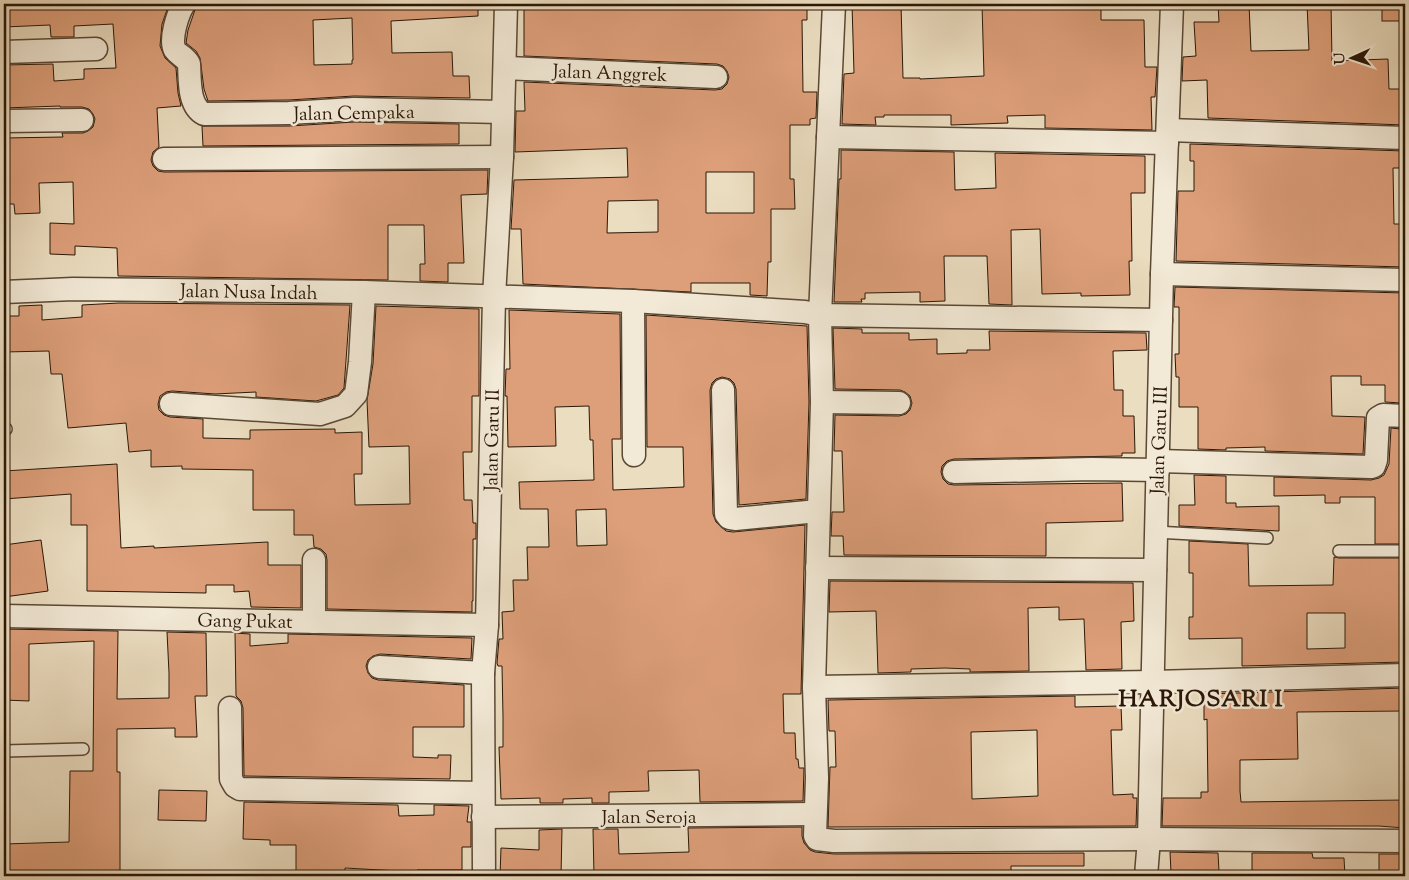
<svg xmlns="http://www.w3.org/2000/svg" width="1409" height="880" viewBox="0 0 1409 880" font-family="'Sorts Mill Goudy',serif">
  <rect width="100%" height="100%" fill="#ebddc0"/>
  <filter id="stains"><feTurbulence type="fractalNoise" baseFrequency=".004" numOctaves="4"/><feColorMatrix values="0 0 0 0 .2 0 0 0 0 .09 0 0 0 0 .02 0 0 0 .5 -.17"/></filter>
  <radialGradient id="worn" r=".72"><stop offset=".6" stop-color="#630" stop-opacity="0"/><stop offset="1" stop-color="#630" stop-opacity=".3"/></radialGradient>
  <!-- building -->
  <g fill="#dd9f7a" stroke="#2a1707" fill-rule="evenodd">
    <polygon points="4,4 36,4 36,6 69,4 169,4 162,24 160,46 165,58 176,68 178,93 181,106 157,108 159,147 153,152 151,160 153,166 158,171 164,172 488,170 487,194 461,195 464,263 448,263 448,282 420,281 420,264 425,264 424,225 388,225 388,280 118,276 117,248 75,246 75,255 50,254 50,223 74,224 73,182 39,183 40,213 15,214 14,204 4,204 4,138 63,137 62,133 83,133 88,131 93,127 95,119 93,114 89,109 82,107 60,107 60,106 4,108 4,65 53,64 54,81 84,79 84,69 116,68 113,24 74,26 74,37 51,37 50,25 4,27"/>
    <path d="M197 4 220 5V8L280 5V4H478V16L391 21 392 53 452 52 453 76H469L470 98 354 96 289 100 208 101 204 89 200 58 196 51 186 43 188 30ZM352 18 353 60H352V64L314 65 313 20Z"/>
    <path d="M524 4H807V20H802L803 92H817L816 118 810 119V125H790V179H794L795 209H771V262H768L767 296 750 295V283H691V292L523 284 521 229H511L514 180 628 177 627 148 515 152 516 111H525L524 82 715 90 722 89 727 84 729 77 727 71 723 66 717 64 524 56ZM706 172H754V213H706ZM658 200V232L607 233 608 201Z"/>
    <polygon points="852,4 901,4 903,78 920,78 920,79 984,76 982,4 1101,4 1101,20 1144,20 1145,67 1157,67 1155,97 1151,97 1152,130 1045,128 1045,115 1007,116 1008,123 951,125 951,115 884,115 884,117 875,117 876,125 842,124 844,74 854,73"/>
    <polygon points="1218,4 1249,4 1251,51 1309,50 1307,4 1331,4 1332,61 1388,59 1389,89 1405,89 1405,125 1208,118 1207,80 1182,81 1183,57 1196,56 1194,22 1219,22"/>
    <rect x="1382" y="4" width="23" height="17"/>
    <polygon points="354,122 459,124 459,144 203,146 202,126 289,126"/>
    <polygon points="1190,144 1405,151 1405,168 1393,168 1394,224 1405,224 1405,267 1176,261 1178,191 1194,191 1194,161 1190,161"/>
    <polygon points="841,150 954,152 955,190 996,188 995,153 1145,156 1145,193 1131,193 1132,261 1129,261 1130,295 1081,296 1081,293 1042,294 1040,229 1011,230 1012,305 989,304 987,256 944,256 945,301 920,302 920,292 865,293 865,299 861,299 862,302 834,302 839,179 841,179"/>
    <polygon points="1175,287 1405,293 1405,401 1400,401 1400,403 1385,402 1385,385 1361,385 1361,376 1331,376 1332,416 1365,417 1363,454 1265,451 1265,447 1226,448 1226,450 1198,449 1198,407 1179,407 1179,377 1176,377 1175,354 1179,354 1179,307 1174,307"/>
    <polygon points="119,303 350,305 344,388 338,395 316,401 256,397 256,392 215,394 172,391 166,392 160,396 158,404 159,410 164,415 170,417 203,419 203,438 250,439 250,430 335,429 335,433 362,432 362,474 354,474 355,505 410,504 409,446 369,447 367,400 373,364 376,306 479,309 479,396 472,396 472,452 463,452 464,500 472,500 473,523 476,523 476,539 473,539 473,601 472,601 472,612 327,609 327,560 326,554 321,549 314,547 313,535 294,535 294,510 253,510 253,470 182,469 182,466 151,467 151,450 129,452 126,423 68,428 62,374 51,374 49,351 4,352 4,316 19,316 19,306 42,305 42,320 82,317 82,305"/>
    <path d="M509 310 620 314 621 439H612L613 490 684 487 683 447H647L646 315 807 326 809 402 806 499 739 505 736 389 734 383 730 379 722 377 716 379 712 383 710 390 713 514 716 522 726 531 733 532 805 525 801 694H783L784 733H795L796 759H798L799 768H804L803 801 700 802 699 770 648 771 649 791 609 792V803H592V798L563 799V803H540V798L501 799 499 747H503V717L502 666H498L497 663 499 639H503L502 612 514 611 513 580H528L527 547H549L548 509H520L519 482 594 480 593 440H590L589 406 555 407 556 446 508 447 507 396H505L506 369H510ZM606 509 607 545 577 546 576 510Z"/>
    <polygon points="833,328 862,329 862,333 909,333 909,340 937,339 937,354 967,353 967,350 990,350 989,331 1146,333 1147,350 1113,351 1114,390 1123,390 1123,416 1134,416 1135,453 1122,453 1122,456 954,459 947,461 942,466 941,472 943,479 948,484 954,485 1122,483 1123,521 1046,523 1046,556 844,555 843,536 831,536 832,512 844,512 842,451 834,451 835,415 899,416 906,414 910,410 912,403 910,396 905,392 900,390 835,389"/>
    <polygon points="1391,428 1400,429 1401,468 1405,468 1405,544 1375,544 1375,497 1340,497 1340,503 1325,503 1325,495 1274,496 1274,477 1371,480 1379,478 1384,475 1389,464"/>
    <polygon points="117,464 121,548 154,546 154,548 268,542 268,565 301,565 301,608 251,607 249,591 234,592 234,585 206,585 206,593 87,591 87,525 71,525 71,494 4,499 4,471"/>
    <polygon points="1194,475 1226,476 1226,503 1236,503 1236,507 1279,506 1279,531 1179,526 1179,505 1195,505"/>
    <polygon points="41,540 48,591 4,597 4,545"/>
    <path d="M1189 541 1248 544 1249 586 1333 585 1334 557 1339 558H1405V662L1242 666V638L1189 639V617H1193V573H1189ZM1307 613H1345V648L1307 649Z"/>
    <polygon points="830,581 1133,583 1134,621 1121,622 1122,669 1086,670 1084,619 1059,620 1059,607 1028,608 1029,671 970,672 970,669 945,668 911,669 911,672 878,673 876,611 829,612"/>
    <polygon points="4,629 118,631 117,699 169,698 169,673 167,632 206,633 207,696 195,696 197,737 175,737 175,728 117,729 117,772 120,772 120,875 14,876 14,874 4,874 4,844 69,842 70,771 93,771 94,641 29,644 29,701 4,700"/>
    <polygon points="235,633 250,634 250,646 288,643 288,634 472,638 471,659 380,654 373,656 368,660 366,666 368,673 372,678 378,680 464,685 464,727 413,727 413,757 438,758 438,755 451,755 450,779 244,776 243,708 241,701 236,696"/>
    <polygon points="1405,688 1405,711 1297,712 1298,759 1240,760 1240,791 1241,802 1405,800 1405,828 1379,826 1162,826 1163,798 1201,798 1201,792 1208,792 1207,719 1204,720 1204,694"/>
    <path d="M1075 696V707L1121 706 1122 730H1111L1113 795 1133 794V798H1137L1136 826 828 827 830 767H836L835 731H829L828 700ZM1037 730 1038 796 972 799 971 732Z"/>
    <polygon points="159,790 207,791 206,821 158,820"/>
    <polygon points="244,802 398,805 399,816 434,815 434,805 469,806 467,822 471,822 471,847 462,847 462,870 417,870 417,872 345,868 345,876 296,876 296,845 270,845 270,840 243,839"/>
    <polygon points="802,827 802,836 804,843 810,850 815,852 834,854 1084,853 1084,866 1011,866 1011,876 594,876 593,829 618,829 619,854 689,852 688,828"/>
    <polygon points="562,829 561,876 500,876 501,848 539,850 539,830"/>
    <polygon points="1170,852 1218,853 1219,871 1171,872"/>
    <polygon points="1252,853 1312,853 1313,858 1344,858 1345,876 1316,876 1316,875 1252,876"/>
    <rect x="1379" y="854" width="26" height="22"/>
  </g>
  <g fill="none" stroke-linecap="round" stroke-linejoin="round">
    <!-- lane casing -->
    <g stroke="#5a4835" stroke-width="14">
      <g id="lane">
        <polyline points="4,429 6,429"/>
        <polyline points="1155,532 1267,538"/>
        <polyline points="1339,551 1405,551"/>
        <polyline points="4,751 83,749"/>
      </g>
    </g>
    <!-- street casing -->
    <g stroke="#5a4835" stroke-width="25">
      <g id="street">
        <path d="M184 4C178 13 169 40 175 50 179 56 185 56 189 64 190 79 188 106 204 114L289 113 354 109 503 112"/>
        <polyline points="834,4 820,315 822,402 814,687 817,778 815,836 817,839 834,841 1149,839 1405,841"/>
        <polyline points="4,52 96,49"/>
        <polyline points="505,68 716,77"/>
        <polyline points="4,121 82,120"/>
        <polyline points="1168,130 1405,138"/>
        <polyline points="828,137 1167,143"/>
        <polyline points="164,159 502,157"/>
        <polyline points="1162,274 1405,280"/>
        <polyline points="4,292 73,289 364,292 633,301 805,312 820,315 1161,320"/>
        <polyline points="633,301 634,455"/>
        <polyline points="723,390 726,514 729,518 735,519 818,511"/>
        <polyline points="822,402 899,403"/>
        <polyline points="171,404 320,414 345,406 356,394 360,362 364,292"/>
        <polyline points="1159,461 1371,467 1374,466 1376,460 1378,418 1383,415 1405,416"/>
        <polyline points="954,472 1092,469 1158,470"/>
        <polyline points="314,560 314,622"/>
        <polyline points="817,568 1155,570"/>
        <polyline points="4,616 487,625"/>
        <polyline points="379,667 483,673"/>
        <polyline points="814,687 1153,682 1405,675"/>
        <polyline points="230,708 231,779 235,786 240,789 483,793"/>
        <polyline points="483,817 815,814"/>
        <polyline points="484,876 483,673 487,625 494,297 502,157 506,4"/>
        <polyline points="1146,876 1149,839 1162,274 1172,4"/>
      </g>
    </g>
    <!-- lane -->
    <use href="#lane" stroke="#f2e9d6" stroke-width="11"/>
    <!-- street -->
    <use href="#street" stroke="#f2e9d6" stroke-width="22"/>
  </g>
  <g text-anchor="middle" stroke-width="5" stroke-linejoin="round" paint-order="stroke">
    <!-- street labels -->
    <g font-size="19" fill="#2a1707" stroke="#f2e9d6">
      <text transform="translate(610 72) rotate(2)" y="7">Jalan Anggrek</text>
      <text transform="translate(354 112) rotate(-1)" y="7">Jalan Cempaka</text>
      <text transform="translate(249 291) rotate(1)" y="7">Jalan Nusa Indah</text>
      <text transform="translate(491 440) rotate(-89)" y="7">Jalan Garu II</text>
      <text transform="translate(1158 440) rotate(-88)" y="7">Jalan Garu III</text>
      <text transform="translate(245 620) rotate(1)" y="7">Gang Pukat</text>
      <text x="649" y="823">Jalan Seroja</text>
    </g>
    <!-- district labels -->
    <g font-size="24" font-weight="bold" letter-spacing="1" fill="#2a1707" stroke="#f2e9d6">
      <text x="1201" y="706">HARJOSARI I</text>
    </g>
  </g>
  <!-- margin -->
  <rect width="1409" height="880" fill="none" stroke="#ebddc0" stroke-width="20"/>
  <rect x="5" y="5" width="1399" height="870" fill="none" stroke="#2a1707" stroke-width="2.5"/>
  <rect x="10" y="10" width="1389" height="860" fill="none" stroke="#2a1707"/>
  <!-- north arrow -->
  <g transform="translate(1352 58) rotate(267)" stroke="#f2e9d6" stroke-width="4" paint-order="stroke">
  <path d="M0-4L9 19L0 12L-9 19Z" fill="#2a1707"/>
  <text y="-8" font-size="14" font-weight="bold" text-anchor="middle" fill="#2a1707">U</text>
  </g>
  <rect width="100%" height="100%" filter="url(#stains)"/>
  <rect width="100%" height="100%" fill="url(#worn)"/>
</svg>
